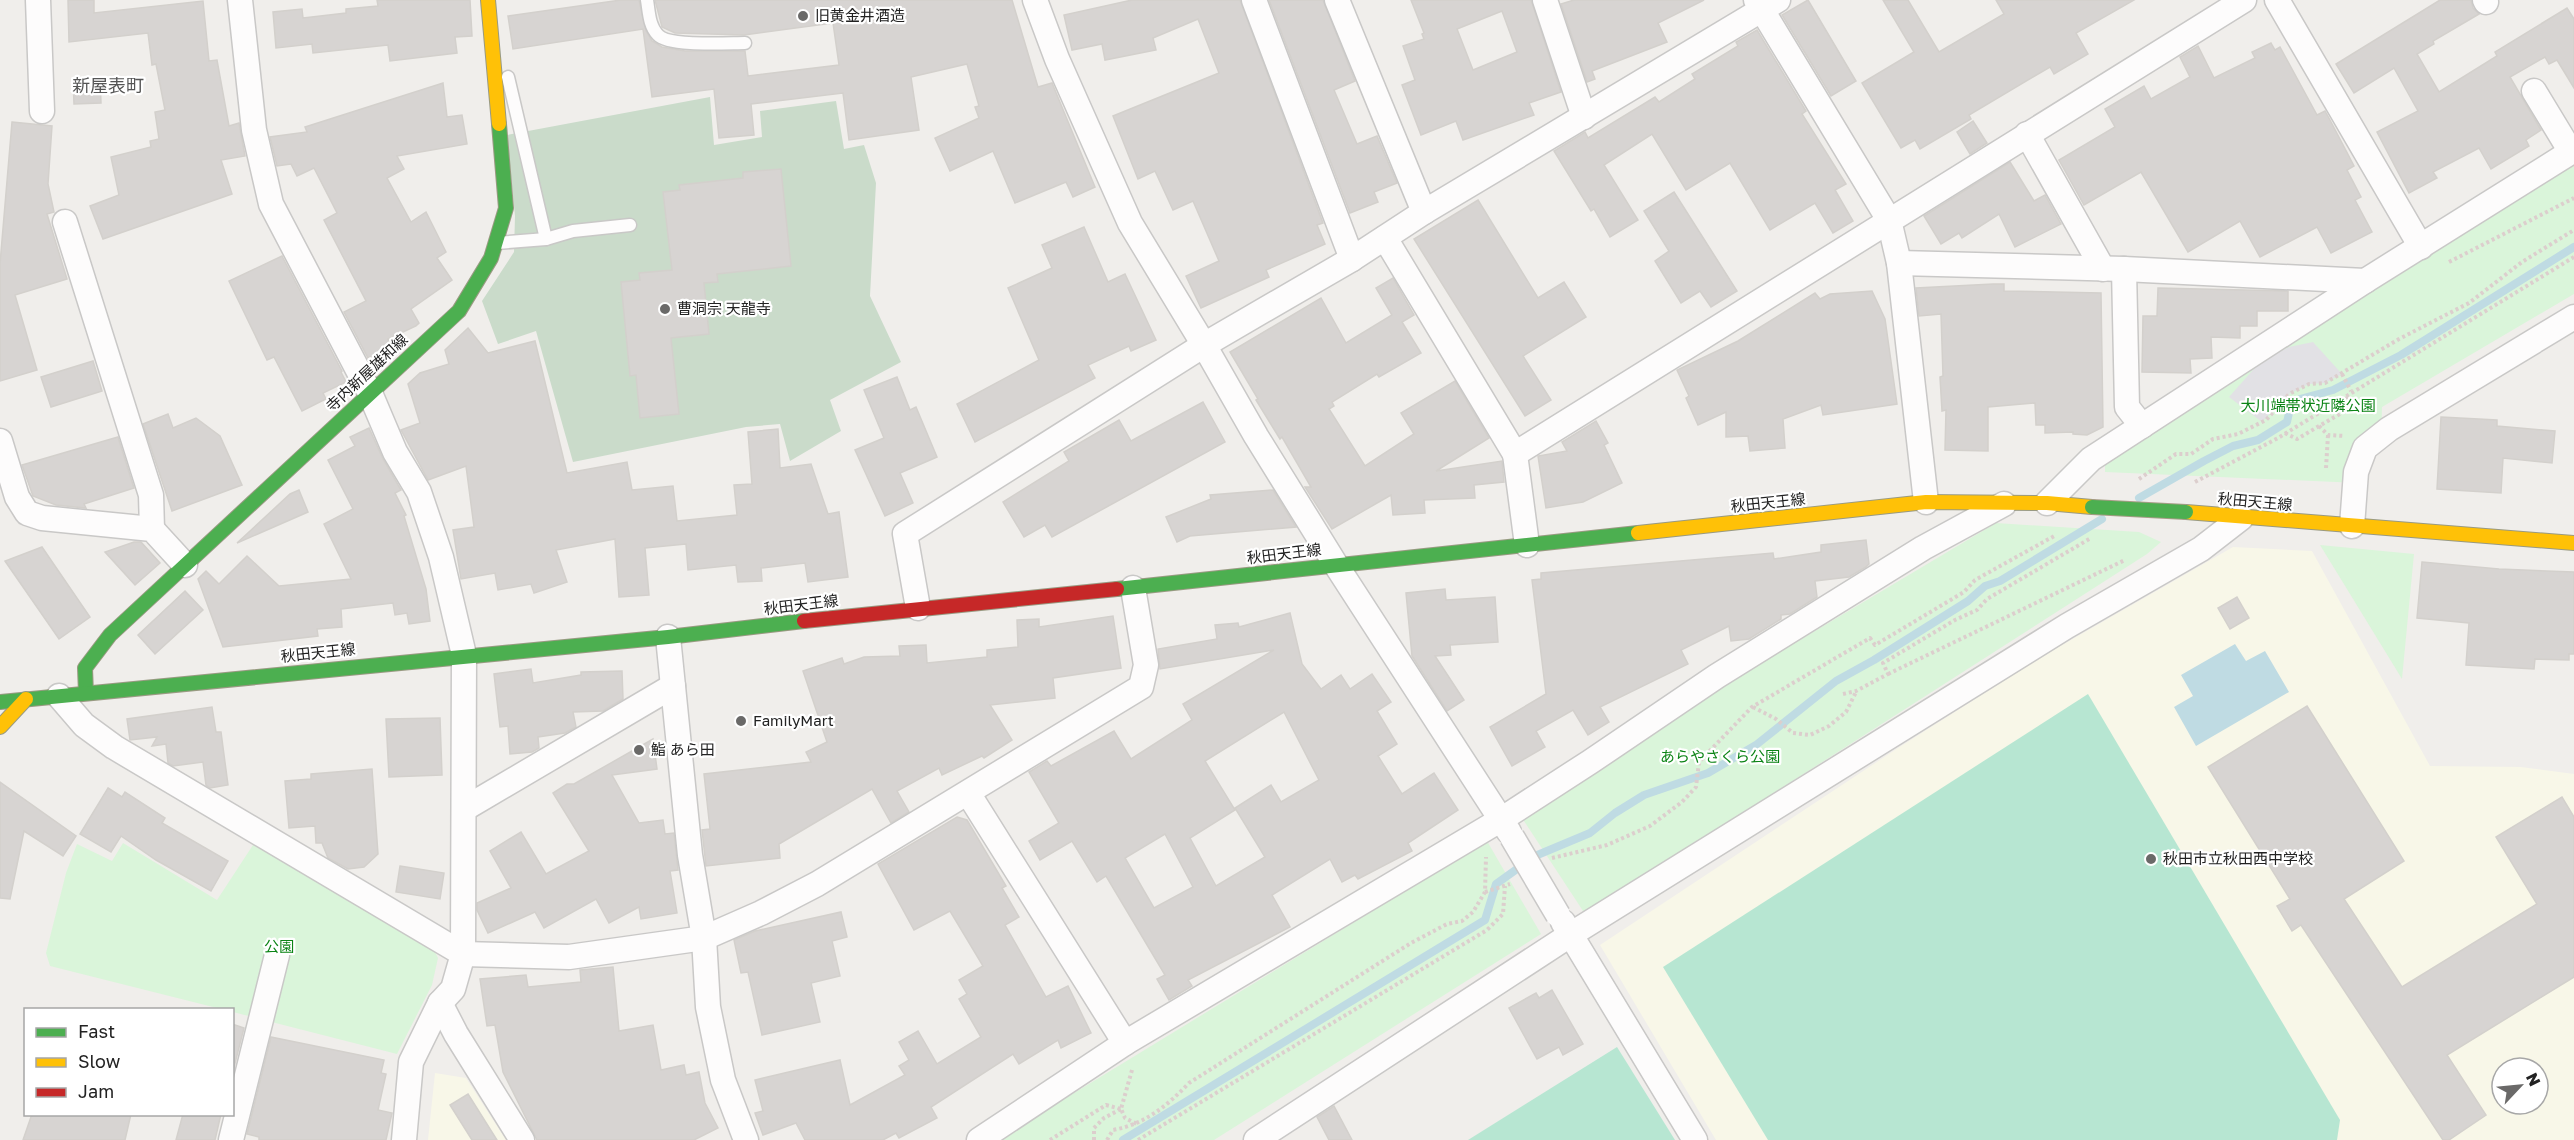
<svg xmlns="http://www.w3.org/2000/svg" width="2574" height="1140" viewBox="0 0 2574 1140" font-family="'Golos Text','Noto Sans JP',sans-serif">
  <rect width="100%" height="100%" fill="#f0eeeb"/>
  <!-- education -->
  <g fill="#f8f7e8" fill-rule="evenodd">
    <path d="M2233 547 2312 551 2430 766 2521 767 2574 774V1140H1716L1600 945 1898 748 2043 656ZM2502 1068H2538V1104H2502Z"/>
    <polygon points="435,1073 466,1078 506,1140 428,1140"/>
  </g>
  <!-- cemetery -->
  <polygon fill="#cadbca" points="710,97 714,145 762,137 760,111 836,101 844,149 864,145 876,183 870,296 901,362 830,400 841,431 790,461 780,424 746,427 573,462 536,331 498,344 482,301 514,252 515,216 507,135"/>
  <!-- park -->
  <g fill="#daf5da">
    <polygon points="2574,150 2574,294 2382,407 2381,444 2358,483 2105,472 2105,459"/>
    <polygon points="1996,523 2139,532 2161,542 2147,554 1585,914 1520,815 1704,697"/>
    <polygon points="2320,545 2414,554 2402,679"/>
    <polygon points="1487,841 1541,934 1214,1140 997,1140"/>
    <polygon points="123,843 217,900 253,845 430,942 438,958 432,985 397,1054 233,1012 232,1010 221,1009 50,966 46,953 66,873 77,844 112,861"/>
  </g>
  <!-- pitch -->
  <g fill="#b7e6d2">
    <polygon points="2088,694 2340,1120 2337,1140 1768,1140 1663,967"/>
    <polygon points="1617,1047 1675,1140 1468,1140"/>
  </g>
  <!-- plaza -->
  <polygon fill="#e2e1e5" points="2313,342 2342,374 2325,383 2309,384 2289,394 2262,422 2229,397 2260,362 2289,347"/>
  <!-- water -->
  <polygon fill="#bfdbe3" points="2235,644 2246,661 2265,651 2289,692 2196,746 2174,707 2193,696 2181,675"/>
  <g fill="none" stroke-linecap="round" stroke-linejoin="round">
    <!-- stream -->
    <g stroke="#bfdbe3" stroke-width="8">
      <polyline points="2139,498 2204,461 2233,446 2258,440 2287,422 2289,413 2300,399 2333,390 2401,355 2574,247"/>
      <polyline points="1123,1140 1485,920 1496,884 1535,856 1590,833 1615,813 1644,795 1708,773 1756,745 1836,681 1874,660 1968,601 1985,586 2000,581 2102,519"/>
    </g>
  </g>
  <!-- building -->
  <g fill="#d7d4d2" stroke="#d3d0cc" stroke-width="1.5" fill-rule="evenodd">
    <polygon points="68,0 94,0 94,13 203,1 209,61 217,60 229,126 239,123 245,156 221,160 232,194 103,239 90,206 119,195 111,157 151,147 150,141 159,139 155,112 165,110 156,64 152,65 148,33 69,42"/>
    <polygon points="377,0 470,0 472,36 455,37 457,53 390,61 388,45 313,53 312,44 276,48 273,12 302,9 303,18 346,13 346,9 378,6"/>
    <polygon points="621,0 639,0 646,31 652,41 662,47 685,51 745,51 748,76 839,65 833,23 744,35 675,33 662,27 655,0 1012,0 1038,87 1052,83 1095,187 1073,197 1066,182 1015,203 993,151 950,171 935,138 979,118 975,107 979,106 967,64 911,77 919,130 849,140 843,93 751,104 754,135 719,138 714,89 652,97 643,29 513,49 508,16"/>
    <polygon points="1132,0 1240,0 1323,223 1317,225 1325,244 1266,270 1269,277 1201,308 1186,276 1219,261 1193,201 1173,210 1155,171 1138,179 1113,116 1219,73 1198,19 1153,38 1156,50 1105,60 1102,44 1072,50 1064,15"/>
    <polygon points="1269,0 1323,0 1355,81 1334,90 1357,144 1377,136 1397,183 1374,192 1378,202 1350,213"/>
    <path d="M1411 0H1531L1561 92 1529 103 1534 115 1463 140 1456 121 1421 135 1402 85 1415 80 1403 46 1424 39 1422 34 1424 33ZM1502 11 1517 52 1473 70 1457 29Z"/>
    <polygon points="1574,0 1704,0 1658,23 1667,42 1592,71 1595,79 1587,82 1561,4"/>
    <polygon points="1808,0 1856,81 1831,96 1782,15"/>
    <polygon points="1883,0 1908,0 1939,52 2004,14 1996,0 2134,0 2076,33 2088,54 2054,74 2050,67 1969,115 1971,119 1920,149 1915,140 1901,148 1862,83 1914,52"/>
    <polygon points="2440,0 2471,0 2473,8 2479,14 2433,41 2434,44 2417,54 2439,92 2497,56 2495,52 2567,8 2574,19 2574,88 2557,60 2549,64 2545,57 2510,77 2541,130 2526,140 2529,146 2491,169 2479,148 2433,172 2437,178 2409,193 2377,132 2418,111 2394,68 2354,93 2336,64"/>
    <polygon points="1757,30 1806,111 1802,114 1846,184 1835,190 1853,221 1833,233 1815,203 1770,230 1730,163 1686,190 1652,134 1604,165 1638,220 1610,237 1594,209 1591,211 1554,151 1585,132 1588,138 1655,97 1659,102 1695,79 1692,74 1738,46 1736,42"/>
    <polygon points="2271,43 2275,50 2280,47 2317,115 2325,111 2330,120 2354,166 2347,170 2361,197 2355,200 2372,232 2331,253 2317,227 2260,257 2240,221 2188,252 2141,172 2084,205 2059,160 2115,127 2105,109 2144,86 2151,99 2190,77 2180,57 2198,46 2214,78 2255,58 2252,52"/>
    <polygon points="73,78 100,78 101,103 74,104"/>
    <polygon points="443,83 447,117 462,115 467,144 397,156 404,169 387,178 411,222 426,212 446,252 437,258 452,280 411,309 419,323 416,326 388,339 392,347 368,358 344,312 366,301 324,220 337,213 314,168 297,176 291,164 277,166 270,137 307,132 305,127"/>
    <polygon points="1973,121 1987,143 1970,154 1957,132"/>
    <polygon points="12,122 52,126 48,184 54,212 47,214 67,279 15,295 37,370 0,381 0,264"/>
    <polygon points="2010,162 2034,201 2045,195 2061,224 2015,247 1999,214 1962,238 1959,233 1941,244 1924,216"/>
    <polygon points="781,169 791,266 717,274 718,282 704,283 709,334 671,338 679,414 640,418 636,375 630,376 621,282 640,280 639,273 672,270 663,192 680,190 679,185 743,178 743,172"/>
    <polygon points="1674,192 1737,291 1711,307 1700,291 1681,303 1655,261 1669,251 1644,211"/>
    <polygon points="1478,200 1538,298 1564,282 1586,317 1523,356 1551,400 1525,416 1414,239"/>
    <polygon points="1084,227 1108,282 1125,274 1156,340 1131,351 1129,346 1088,365 1095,378 975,442 957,404 1039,360 1008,288 1052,268 1042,245"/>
    <polygon points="282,256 342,371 341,372 346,382 323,393 326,399 302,411 274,357 267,360 229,281"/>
    <polygon points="1393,278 1414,315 1402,322 1421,353 1379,377 1377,374 1332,402 1334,406 1329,409 1365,466 1414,434 1401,413 1455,381 1489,438 1436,471 1502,461 1504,482 1474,485 1475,498 1424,500 1425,513 1393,515 1391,495 1332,529 1305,487 1311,487 1282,437 1280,439 1256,400 1258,399 1230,352 1321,298 1346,343 1392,315 1376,288"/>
    <polygon points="1993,284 2004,284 2004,291 2101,293 2103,427 2087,435 2073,434 2073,432 2045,433 2045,425 2036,425 2035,403 1988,407 1988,451 1945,450 1946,410 1942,411 1940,377 1943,376 1941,314 1919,316 1916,288"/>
    <polygon points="2158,288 2288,291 2288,311 2257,311 2257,326 2240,326 2240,338 2211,337 2212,358 2190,359 2191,373 2142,372 2143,316 2157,316"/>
    <polygon points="1872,291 1885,319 1897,404 1823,415 1821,405 1783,419 1785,448 1750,451 1748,436 1726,437 1726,412 1698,425 1686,398 1689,396 1677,370 1738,341 1815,293 1820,299 1830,294"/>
    <polygon points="468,328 488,353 535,341 567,473 627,462 632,490 673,486 677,521 737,515 734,485 752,484 748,432 778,429 780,468 811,464 828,514 839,512 848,577 808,582 805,563 761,568 762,581 738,582 736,565 688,570 686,544 645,548 649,595 619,597 615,539 556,550 567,582 534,593 531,584 498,590 495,573 461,579 453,530 474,527 466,466 428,480 401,430 420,423 408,384 420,373 449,364 445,350"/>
    <polygon points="93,361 102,391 51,407 41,377"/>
    <polygon points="897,377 910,410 916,407 937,457 900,473 913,503 885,516 855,450 884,438 864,390"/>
    <polygon points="1203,402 1225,442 1052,537 1045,525 1024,537 1003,502 1069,461 1064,452 1119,420 1131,441"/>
    <polygon points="168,414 173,428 196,418 220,436 242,485 172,511 143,424"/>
    <polygon points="2441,417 2497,420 2497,426 2555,431 2552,463 2503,458 2501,493 2437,489"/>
    <polygon points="1596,421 1608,443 1604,445 1622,483 1583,502 1546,508 1538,456 1567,451 1562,442"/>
    <polygon points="369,428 383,459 401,490 395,493 406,515 404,516 426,589 430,621 409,624 407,613 395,615 393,603 341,609 342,627 317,629 318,636 223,647 198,579 206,571 219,584 247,556 279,586 351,579 324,524 353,509 328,460 355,446 350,437"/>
    <polygon points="118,437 134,488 84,504 86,508 56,505 33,496 22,465"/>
    <polygon points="299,490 308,512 237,543 290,494"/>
    <polygon points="1273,490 1296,527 1190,536 1177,542 1166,517 1211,499 1210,495"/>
    <polygon points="1866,540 1869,564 1866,567 1849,577 1815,581 1817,597 1790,614 1781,615 1781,619 1749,639 1731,641 1729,626 1681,650 1688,664 1600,707 1609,722 1588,735 1573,710 1536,731 1545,747 1512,766 1490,727 1546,694 1532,580 1541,579 1541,573 1773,553 1774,559 1821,552 1821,545"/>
    <polygon points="134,542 141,542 160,563 135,585 105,552"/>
    <polygon points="42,547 90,617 59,639 5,561"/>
    <polygon points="2422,562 2499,569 2574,572 2574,654 2569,654 2569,660 2535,659 2534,669 2466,665 2469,623 2417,618"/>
    <polygon points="1445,589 1446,600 1495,597 1498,642 1450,645 1451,655 1435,656 1464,700 1447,711 1412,656 1406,593"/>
    <polygon points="185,591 203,610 155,654 138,635"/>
    <polygon points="2237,597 2249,618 2230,629 2218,608"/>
    <path d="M1290 613 1302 664 1321 689 1341 675 1350 689 1372 674 1391 702 1377 711 1397 744 1378 756 1402 794 1434 773 1458 810 1408 843 1412 851 1358 879 1355 875 1342 882 1330 859 1272 895 1290 927 1188 980 1192 986 1169 1000 1157 979 1165 975 1106 876 1097 882 1072 841 1040 860 1029 841 1059 823 1029 772 1047 761 1051 766 1114 731 1131 759 1192 720 1183 704 1274 650 1160 669 1158 649 1217 639 1215 625 1238 623 1239 627ZM1284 712 1319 780 1281 802 1271 785 1235 808 1265 857 1216 886 1190 838 1235 810 1205 761ZM1165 834 1193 887 1154 908 1125 858Z"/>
    <polygon points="1113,616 1121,668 1053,678 1055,698 990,705 1012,740 984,758 982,756 942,775 939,768 897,791 909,812 891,823 872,789 779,844 780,858 706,866 702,830 710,829 704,774 811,762 806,752 827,742 803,671 842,658 844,664 864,657 900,656 899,646 926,645 927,663 987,657 987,650 1018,647 1017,620 1039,619 1039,627"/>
    <polygon points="531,669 533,683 581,675 581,672 622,671 623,699 603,711 573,712 576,727 565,733 538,737 539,748 532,752 510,754 508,726 500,727 494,674"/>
    <polygon points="2307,706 2404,861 2344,899 2402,987 2537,904 2496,837 2562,797 2574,817 2574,977 2447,1055 2486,1115 2449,1140 2443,1140 2301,925 2292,931 2277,906 2290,899 2208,767"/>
    <polygon points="212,707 216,732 221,732 228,785 210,788 206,785 203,762 173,766 168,763 166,744 152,746 157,737 130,740 127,719"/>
    <polygon points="440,718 442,775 389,777 386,719"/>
    <polygon points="653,739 657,769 612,775 639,823 663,820 665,834 674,833 678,870 670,871 677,913 641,919 639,907 609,923 596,899 544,928 535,912 488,933 477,910 477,903 511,888 490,851 521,832 546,874 589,851 553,793 567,784 574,784"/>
    <polygon points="372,769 378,854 364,867 348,869 328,858 322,843 316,843 315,826 289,828 285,781 311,779 311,774"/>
    <polygon points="0,782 76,836 63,856 24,831 10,899 0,898"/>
    <polygon points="108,788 122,797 125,792 165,818 162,823 228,861 211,891 156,860 121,836 111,852 80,834"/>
    <polygon points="957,817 967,820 1006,886 1002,888 1019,917 1005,925 1046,997 1068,986 1091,1033 1061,1048 1058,1040 1019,1064 1013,1054 931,1107 937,1118 899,1138 896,1133 883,1140 805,1140 796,1123 763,1135 755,1113 763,1111 755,1080 840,1060 850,1105 905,1075 899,1066 909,1060 899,1042 918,1031 937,1064 981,1037 959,999 967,994 959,980 983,966 950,911 914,930 878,864"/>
    <polygon points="400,866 444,873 440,899 396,892"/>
    <polygon points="841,912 847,937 832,941 840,976 811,983 820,1022 762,1035 748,972 741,973 734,940 755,931"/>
    <polygon points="613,967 619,1031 653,1025 661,1070 684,1065 686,1075 699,1072 705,1103 718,1128 694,1140 537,1140 503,1072 495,1025 487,1026 480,979 526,975 528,987 581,982 580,970"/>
    <polygon points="1552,990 1583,1044 1563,1055 1559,1047 1537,1059 1509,1008 1536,993 1539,998"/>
    <polygon points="232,1024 244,1028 232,1075"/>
    <polygon points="271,1037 384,1060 381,1073 386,1074 378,1110 392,1113 386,1140 259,1140 259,1137 247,1134"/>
    <polygon points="468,1094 497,1140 472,1140 450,1105"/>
    <polygon points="1334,1106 1352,1140 1329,1140 1317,1117"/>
    <polygon points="32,1114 131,1114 125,1140 23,1140"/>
    <polygon points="183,1114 221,1114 215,1140 176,1140"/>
  </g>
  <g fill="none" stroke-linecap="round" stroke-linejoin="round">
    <!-- lane casing -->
    <g stroke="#c9c8c7" stroke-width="15">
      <g id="lane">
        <path d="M647 0C649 12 649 26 658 35 669 47 728 43 745 43"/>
        <polyline points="508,77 546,239"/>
        <polyline points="497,243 546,239 573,231 630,225"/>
      </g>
    </g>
    <!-- street casing -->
    <g stroke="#c9c8c7" stroke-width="27">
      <g id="street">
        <polyline points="38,0 42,111"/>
        <polyline points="240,0 254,130 271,204 370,393 395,452 419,492 441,557 464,655 463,954 453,989 440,1003 411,1062 404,1140"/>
        <polyline points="1035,0 1057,59 1130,223 1204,345 1256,436 1336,565 1509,832"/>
        <polyline points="1254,0 1352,259"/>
        <polyline points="1337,0 1424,212"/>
        <polyline points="1545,0 1584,117"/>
        <polyline points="1756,0 1889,220 1899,263 1926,502"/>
        <polyline points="2277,0 2421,247"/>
        <polyline points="2485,0 2486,2"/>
        <polyline points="2534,91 2571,152"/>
        <polyline points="2027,134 2103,269"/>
        <polyline points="65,222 151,495 152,529"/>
        <polyline points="1385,238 1515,454"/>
        <polyline points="1899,263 2124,269 2365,281"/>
        <polyline points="2124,269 2127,407 2142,426"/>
        <polyline points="0,441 17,497 27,513 42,518 152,529 185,565"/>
        <polyline points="2047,503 2091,459 2365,281 2574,150"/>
        <polyline points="2352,526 2356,472 2365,448 2389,429 2574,317"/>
        <polyline points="1527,545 1515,454 2244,0"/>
        <polyline points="918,608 905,534 1204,345 1352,259 1424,212 1778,0"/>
        <polyline points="668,637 690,855 704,938 708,1007 723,1080 746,1140"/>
        <polyline points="59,696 84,725 114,747 463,954 569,957 704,938 761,913 817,884 1141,687 1146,665 1133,588"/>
        <polyline points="968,793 1125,1043"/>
        <polyline points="464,809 673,686"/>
        <polyline points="1563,922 1695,1140"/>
        <polyline points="440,1003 456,1034 522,1140"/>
        <polyline points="231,1140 277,955"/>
        <polyline points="979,1140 1125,1043 1502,819 1590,762 1717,676 1923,548 2004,504"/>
        <polyline points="1256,1140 1570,935 2067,626 2201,549 2241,518"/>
      </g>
    </g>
    <!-- fast casing -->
    <g stroke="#999a82" stroke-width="16">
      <g id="fast">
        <polyline points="1117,589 1638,533"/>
        <polyline points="86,693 85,668 110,635 459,311 491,258 506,208 499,124"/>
        <polyline points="0,702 668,637 804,621"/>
      </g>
    </g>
    <!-- slow casing -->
    <g stroke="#999a82" stroke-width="16">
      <g id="slow">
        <polyline points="488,0 499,124"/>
        <polyline points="2186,512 2574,543"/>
        <polyline points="1638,533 1926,502 2047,503 2092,507"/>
        <polyline points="0,727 26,699"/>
      </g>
    </g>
    <!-- jam casing -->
    <g stroke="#999a82" stroke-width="16">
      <polyline id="jam" points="804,621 1117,589"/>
    </g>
    <!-- path -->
    <g stroke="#dccecd" stroke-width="4" stroke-dasharray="3 3" stroke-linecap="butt">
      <polyline points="2449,262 2574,198"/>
      <polyline points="2342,374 2351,391"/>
      <polyline points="2319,426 2328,435 2345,436"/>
      <polyline points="2285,433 2297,439 2350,408 2345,396"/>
      <polyline points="2326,468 2328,435"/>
      <polyline points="2139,479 2176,454 2191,454 2213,439 2238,434 2266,420 2289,394 2309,384 2325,383 2399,339 2469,303 2522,262 2574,230"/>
      <polyline points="2195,482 2278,438 2574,257"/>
      <polyline points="1888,674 2125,560"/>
      <polyline points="1843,694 1856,691 1888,674 1883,663 1955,620 1977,610 1987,599 2091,538"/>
      <polyline points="1753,707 1776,719 1793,733 1810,735 1829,726 1846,712 1856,692"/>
      <polyline points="1552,858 1607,845 1650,826 1682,802 1696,787 1699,762 1752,707 1870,638 1875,645 1964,592 1975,580 2056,535"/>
      <polyline points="1485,892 1510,884"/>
      <polyline points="1132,1070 1121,1109 1125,1118 1137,1124"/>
      <polyline points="1050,1140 1106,1105 1121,1109"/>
      <polyline points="1094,1140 1094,1128 1104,1118 1121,1109"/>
      <path d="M1107 1140 1113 1130C1145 1124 1167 1106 1189 1083L1411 943 1447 924 1462 921 1473 912 1485 892 1486 857"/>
      <polyline points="1138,1140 1487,930 1503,914 1505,886"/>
    </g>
    <!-- lane -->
    <use href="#lane" stroke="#fdfcfc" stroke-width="12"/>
    <!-- street -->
    <use href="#street" stroke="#fdfcfc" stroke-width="24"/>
    <!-- fast -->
    <use href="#fast" stroke="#4caf50" stroke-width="14"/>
    <!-- slow -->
    <use href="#slow" stroke="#ffc107" stroke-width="14"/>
    <!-- jam -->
    <use href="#jam" stroke="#c62828" stroke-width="14"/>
    <!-- street-bridge casing -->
    <g stroke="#c9c8c7" stroke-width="27" stroke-linecap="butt">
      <polyline id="street-bridge" points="1512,837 1558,915"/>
    </g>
    <!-- fast-bridge casing -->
    <g stroke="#a79c86" stroke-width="16" stroke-linecap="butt">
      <polyline id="fast-bridge" points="2092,507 2186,512"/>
    </g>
    <!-- street-bridge -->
    <use href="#street-bridge" stroke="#fdfcfc" stroke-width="24"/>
    <!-- fast-bridge -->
    <use href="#fast-bridge" stroke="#4caf50" stroke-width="14"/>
  </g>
  <!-- markers -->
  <g fill="#6a6968" stroke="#fff" stroke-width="2">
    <circle cx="803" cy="16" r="6"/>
    <circle cx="665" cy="309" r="6"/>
    <circle cx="741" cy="721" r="6"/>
    <circle cx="639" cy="750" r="6"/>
    <circle cx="2151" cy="859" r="6"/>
  </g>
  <g text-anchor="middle" stroke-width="4.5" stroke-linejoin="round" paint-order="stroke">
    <!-- poi labels -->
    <g font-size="15" fill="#222" stroke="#fff" text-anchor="start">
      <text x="815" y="21">旧黄金井酒造</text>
      <text x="677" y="314">曹洞宗 天龍寺</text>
      <text x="753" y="726">FamilyMart</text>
      <text x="651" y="755">鮨 あら田</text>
      <text x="2163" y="864">秋田市立秋田西中学校</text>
    </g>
    <!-- street labels -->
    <g font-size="15" fill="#222" stroke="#fff">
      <text transform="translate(367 373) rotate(-43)" y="5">寺内新屋雄和線</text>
      <text transform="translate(2255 502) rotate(5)" y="5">秋田天王線</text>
      <text transform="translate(1768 503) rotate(-6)" y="5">秋田天王線</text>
      <text transform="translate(1284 554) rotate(-7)" y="5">秋田天王線</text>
      <text transform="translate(801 605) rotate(-7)" y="5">秋田天王線</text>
      <text transform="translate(318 653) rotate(-6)" y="5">秋田天王線</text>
    </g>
    <!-- park labels -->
    <g font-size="15" fill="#0c8416" stroke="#fff">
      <text x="2308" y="411">大川端帯状近隣公園</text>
      <text x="1720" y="762">あらやさくら公園</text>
      <text x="279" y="952">公園</text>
    </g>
    <!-- quarter labels -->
    <g font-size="18" fill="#555" stroke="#fff">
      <text x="108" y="92">新屋表町</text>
    </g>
  </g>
  <!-- legend -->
  <rect x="24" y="1008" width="210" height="108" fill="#ffffff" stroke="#a7a7a7" stroke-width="1.5"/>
  <rect x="36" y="1028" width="30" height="9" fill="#4caf50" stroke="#a7a7a7" stroke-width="1.5"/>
  <text x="78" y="1038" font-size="18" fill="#222222">Fast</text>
  <rect x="36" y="1058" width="30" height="9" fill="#ffc107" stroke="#a7a7a7" stroke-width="1.5"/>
  <text x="78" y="1068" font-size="18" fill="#222222">Slow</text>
  <rect x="36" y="1088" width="30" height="9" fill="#c62828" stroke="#a7a7a7" stroke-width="1.5"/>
  <text x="78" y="1098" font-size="18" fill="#222222">Jam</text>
  <!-- north arrow -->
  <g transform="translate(2520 1086) rotate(64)"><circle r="28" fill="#ffffff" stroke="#a7a7a7" stroke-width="1.5"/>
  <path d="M0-4.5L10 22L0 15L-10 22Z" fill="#6a6968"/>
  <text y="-9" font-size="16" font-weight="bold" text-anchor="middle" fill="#222222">N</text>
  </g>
</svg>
